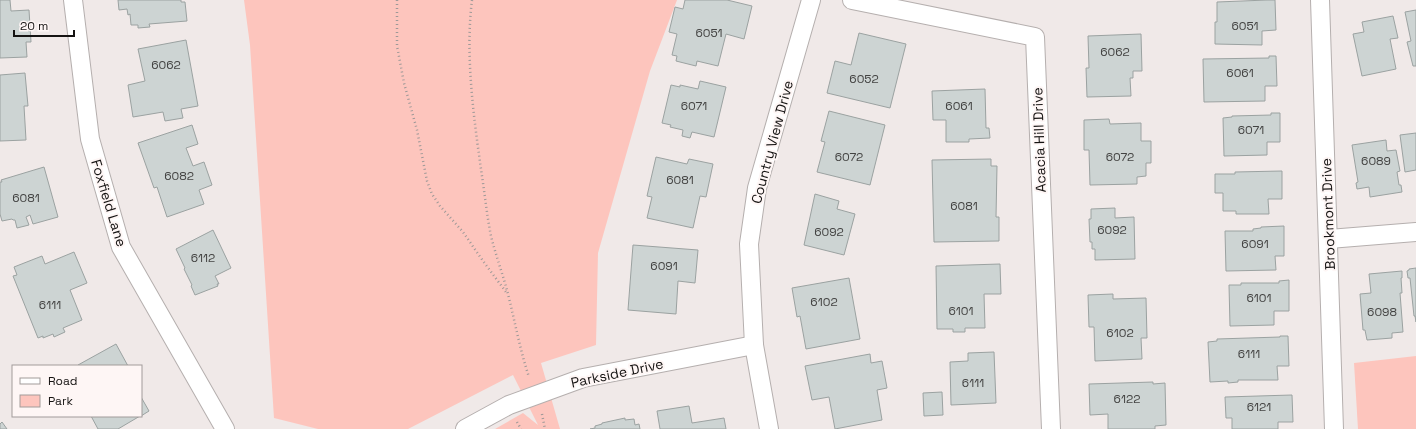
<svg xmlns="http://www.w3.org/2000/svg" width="1416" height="429" viewBox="0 0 1416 429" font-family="'Space Grotesk',sans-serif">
  <rect width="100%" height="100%" fill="#f0e9e8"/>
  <!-- green -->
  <g fill="#fdc5bd">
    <polygon points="244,0 677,0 650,71 598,253 596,345 541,363 560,429 495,429 523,413 538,425 513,375 408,429 318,429 274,418 250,45"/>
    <polygon points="1416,356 1416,429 1358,429 1354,363"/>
  </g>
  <!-- building -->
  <g fill="#cdd4d3" stroke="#9ba2a1">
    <polygon points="0,0 10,0 11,11 29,10 31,42 26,42 27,57 0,58"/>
    <polygon points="118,0 181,0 181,2 185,2 187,21 149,24 150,27 138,28 138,25 131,25 130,14 128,15 127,9 119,10"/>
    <polygon points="685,0 727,0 752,6 744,39 726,34 718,66 697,61 696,66 676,61 677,56 672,55 677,34 669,32 675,7 683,9"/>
    <polygon points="1267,0 1275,0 1276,30 1262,31 1262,45 1215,44 1215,22 1217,22 1217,2"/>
    <polygon points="1416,10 1416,66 1413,66 1407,42 1411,41 1405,12"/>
    <polygon points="1393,16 1398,38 1390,39 1396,69 1362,76 1353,34 1364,32 1362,22"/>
    <polygon points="859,33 906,44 890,108 827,93 835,61 851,65"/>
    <polygon points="1141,34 1142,71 1133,71 1133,78 1130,78 1131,96 1087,97 1086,68 1089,68 1088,36"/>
    <polygon points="186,40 198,106 181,109 183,118 165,121 163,112 133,117 128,85 145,81 138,49"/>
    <polygon points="1269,56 1276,56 1277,86 1265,86 1265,101 1204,102 1203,59 1269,58"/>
    <polygon points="25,73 28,106 24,106 26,140 0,141 0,75"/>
    <polygon points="700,81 726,87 714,137 692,132 690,138 682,136 683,130 670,127 671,125 662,123 671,85 680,87 680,85 698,89"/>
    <polygon points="985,89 986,128 989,128 990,138 969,139 969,142 946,142 946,120 933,120 932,91"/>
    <polygon points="829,111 885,125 870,185 817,172 825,142 821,141"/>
    <polygon points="1271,113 1280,113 1280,142 1267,142 1267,155 1224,156 1223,118 1232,117 1232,116 1271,115"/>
    <polygon points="1109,119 1110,124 1141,123 1141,141 1151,141 1151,163 1146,163 1146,176 1137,177 1137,184 1090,185 1089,150 1084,150 1084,120"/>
    <polygon points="192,125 198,144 186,148 193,166 204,162 212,185 199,190 204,204 167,217 157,187 154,188 138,143"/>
    <polygon points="1416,133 1416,170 1405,172 1400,135"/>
    <polygon points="1386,140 1387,151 1396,150 1400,171 1397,172 1399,185 1401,185 1402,192 1370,197 1369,187 1357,189 1356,183 1358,182 1352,145"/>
    <polygon points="656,157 687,164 689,159 713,164 706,197 700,196 693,228 647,218 652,197 647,196"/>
    <polygon points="991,159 991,166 997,166 996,217 999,217 999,241 934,242 932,160"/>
    <polygon points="44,167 58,217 33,224 30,215 26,217 29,225 17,228 15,220 13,220 12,219 2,221 0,214 0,182 2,182 1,180"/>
    <polygon points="1282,171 1282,199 1268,199 1269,214 1236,214 1236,211 1223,211 1223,193 1215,193 1215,174 1235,174 1235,172"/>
    <polygon points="815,194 839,201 837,209 855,214 844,255 804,245"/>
    <polygon points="1115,208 1115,218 1134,217 1135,259 1095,260 1095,249 1092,249 1092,242 1090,242 1089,219 1091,219 1091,209"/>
    <polygon points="1284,226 1284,256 1275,256 1276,270 1226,271 1225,231 1253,231 1253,229 1261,228 1261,227"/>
    <polygon points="213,230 231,268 215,276 219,284 217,284 218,286 195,295 191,286 192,285 184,269 185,268 176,249"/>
    <polygon points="633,245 698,250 695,283 678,281 676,314 628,310"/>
    <polygon points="74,252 87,283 70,290 82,320 63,328 65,332 54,337 53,334 43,338 43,336 38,338 13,276 17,275 14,267 42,256 45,264"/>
    <polygon points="1000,264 1001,294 984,294 985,328 965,328 965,332 953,332 953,329 937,329 936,266"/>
    <polygon points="1416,268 1416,322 1415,316 1414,316 1410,278 1408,278 1407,271 1409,270 1409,269"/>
    <polygon points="1402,271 1402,278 1401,278 1402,293 1400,293 1403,332 1392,333 1392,338 1367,340 1365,330 1363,330 1360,294 1371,293 1369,274"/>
    <polygon points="849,278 860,339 806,349 800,316 797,317 792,288"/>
    <polygon points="1289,280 1289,311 1274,311 1274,325 1230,326 1229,285 1241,285 1241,283 1279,283 1279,281"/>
    <polygon points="1113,294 1113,299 1146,298 1147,338 1141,338 1142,359 1095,361 1094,327 1089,327 1088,295"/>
    <polygon points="1280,336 1288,336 1289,366 1277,366 1278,380 1238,380 1238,382 1228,383 1228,381 1210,382 1208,342 1217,341 1217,339 1280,337"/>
    <polygon points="116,344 128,366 78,366 78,365"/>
    <polygon points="994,352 996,403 951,405 950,362 968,361 968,353"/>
    <polygon points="870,354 871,363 882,361 887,388 877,390 882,420 835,429 829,397 812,400 805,366"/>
    <polygon points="1153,382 1153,384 1165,383 1166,425 1155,426 1155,429 1108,429 1108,414 1090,415 1089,384"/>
    <polygon points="942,392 943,415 924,416 923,393"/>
    <polygon points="1292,395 1293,422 1278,422 1278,429 1232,429 1232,418 1226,418 1225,397"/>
    <polygon points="141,397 149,411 141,416"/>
    <polygon points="689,406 692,423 724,418 726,429 660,429 657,411"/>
    <polygon points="91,416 140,416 118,429 98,429"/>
    <polygon points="625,418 625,420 634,419 635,425 639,424 640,429 590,429 595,428 595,426 602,424 602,423"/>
    <polygon points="2,422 7,429 0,429 0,424"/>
  </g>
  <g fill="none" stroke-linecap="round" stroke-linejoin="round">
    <!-- minor casing -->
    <g stroke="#b5afae" stroke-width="20">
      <g id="minor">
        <polyline points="73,0 90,139 121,247 225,429"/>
        <polyline points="852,0 1035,37 1051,429"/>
        <polyline points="1320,0 1334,429"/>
        <polyline points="1329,239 1416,232"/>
        <polyline points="465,429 509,405 583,378 754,345"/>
        <polyline points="769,429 754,345 749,244 757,188 811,0"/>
      </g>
    </g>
    <!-- path -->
    <g stroke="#9e9998" stroke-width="2.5" stroke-dasharray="1 3" stroke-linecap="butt">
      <polyline points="397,0 397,46 404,83 417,130 427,181 432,194 440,206 463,232 483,261 506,292"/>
      <path d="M472 0C465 56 474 120 482 176 485 196 487 216 491 236 496 256 503 275 508 294 515 322 520 350 529 377"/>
      <polyline points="542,414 545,429"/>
      <polyline points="517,422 521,429"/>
    </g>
    <!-- minor -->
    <use href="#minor" stroke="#fff" stroke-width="18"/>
  </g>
  <g text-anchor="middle" stroke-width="4" stroke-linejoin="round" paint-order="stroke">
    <!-- number labels -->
    <g font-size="12" fill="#434342">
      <text x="1245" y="30">6051</text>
      <text x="709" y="37">6051</text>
      <text x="1115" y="56">6062</text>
      <text x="166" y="69">6062</text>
      <text x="1240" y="77">6061</text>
      <text x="864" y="83">6052</text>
      <text x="694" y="110">6071</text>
      <text x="959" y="110">6061</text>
      <text x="1251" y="134">6071</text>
      <text x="849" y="161">6072</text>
      <text x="1120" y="161">6072</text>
      <text x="1376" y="165">6089</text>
      <text x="179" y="180">6082</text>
      <text x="680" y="184">6081</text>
      <text x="26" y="202">6081</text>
      <text x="964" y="210">6081</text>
      <text x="1112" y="234">6092</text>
      <text x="829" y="236">6092</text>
      <text x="1255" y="248">6091</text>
      <text x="203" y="262">6112</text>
      <text x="664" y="270">6091</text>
      <text x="1259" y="302">6101</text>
      <text x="824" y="306">6102</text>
      <text x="50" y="309">6111</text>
      <text x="961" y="315">6101</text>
      <text x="1382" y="316">6098</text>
      <text x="1120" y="337">6102</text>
      <text x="1249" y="358">6111</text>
      <text x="973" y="387">6111</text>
      <text x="1127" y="403">6122</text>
      <text x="1259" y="411">6121</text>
    </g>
    <!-- street labels -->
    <g font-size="14" fill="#151312" stroke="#fef6f5">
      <text transform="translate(1039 140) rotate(-92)" y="5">Acacia Hill Drive</text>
      <text transform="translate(772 142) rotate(-75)" y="5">Country View Drive</text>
      <text transform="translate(109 203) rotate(73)" y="5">Foxfield Lane</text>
      <text transform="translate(1328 214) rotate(-92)" y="5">Brookmont Drive</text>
      <text transform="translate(617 373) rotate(-12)" y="5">Parkside Drive</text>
    </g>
  </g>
  <!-- legend -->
  <rect x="12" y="365" width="130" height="52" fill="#fef6f5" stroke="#a19b9a"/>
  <rect x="20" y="378" width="20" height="6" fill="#ffffff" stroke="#a19b9a"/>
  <text x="48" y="385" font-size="12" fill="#151312">Road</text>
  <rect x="20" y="395" width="20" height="12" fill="#fdc5bd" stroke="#a19b9a"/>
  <text x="48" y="405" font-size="12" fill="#151312">Park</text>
  <!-- scale -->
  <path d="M14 30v6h60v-6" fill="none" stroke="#151312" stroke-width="2"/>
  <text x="20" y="30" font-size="12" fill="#151312" stroke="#fef6f5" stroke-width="3" paint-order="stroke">20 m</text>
</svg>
